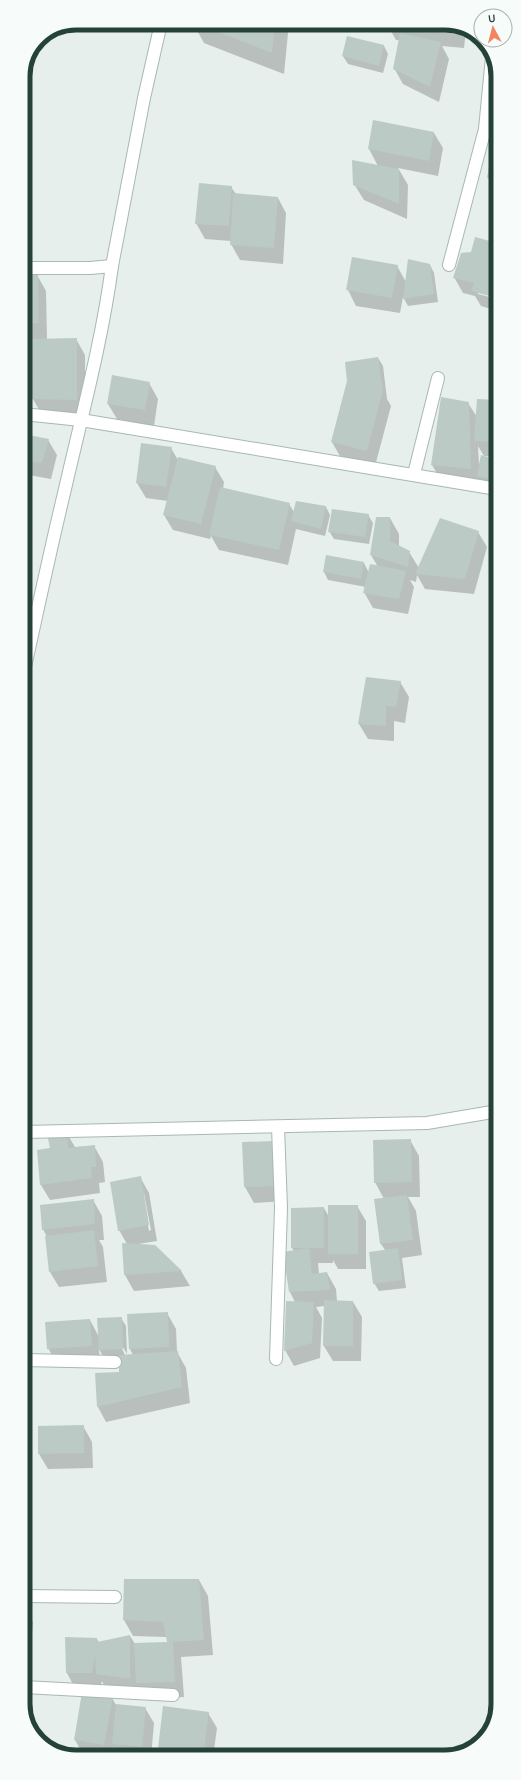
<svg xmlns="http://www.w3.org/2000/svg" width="521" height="1780" viewBox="0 0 521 1780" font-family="Karla,sans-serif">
  <rect width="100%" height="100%" fill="#e6efeb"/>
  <!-- shadow -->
  <g fill="#0003" fill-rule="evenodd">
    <polygon points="193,23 289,23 284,74 204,43"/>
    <polygon points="452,23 466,30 464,48 442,46 449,59 439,102 403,84 394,68 399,40 396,40 387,24"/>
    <polygon points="384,46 388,54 383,73 348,64 343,56"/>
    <polygon points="434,133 443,148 438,176 398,168 408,185 407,219 364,200 354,184 378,166 369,149"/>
    <polygon points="495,138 497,139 497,193 488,178"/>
    <polygon points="231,187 236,194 278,198 286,213 283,264 240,260 231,244 231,241 205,239 196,223"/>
    <polygon points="476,238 497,244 497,297 478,292 478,294 497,299 497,311 481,306 475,296 463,293 454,277 472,252"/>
    <polygon points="430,265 434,273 438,302 408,306 403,297 400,313 356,306 348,290 397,266 406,282"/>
    <polygon points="23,275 37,275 46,291 47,340 76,339 85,355 85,415 42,415 33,399 32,338 23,339"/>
    <polygon points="378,358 383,366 387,399 391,406 375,466 341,458 332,442"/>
    <polygon points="149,383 158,399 154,426 117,419 108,404"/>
    <polygon points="477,400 497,401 497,457 484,456 478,446 479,465 481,457 497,461 497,493 487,492 479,479 479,484 441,480 432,465 468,403 477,417"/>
    <polygon points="23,435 48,440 57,455 51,479 23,474"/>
    <polygon points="171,448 178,460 215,467 224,482 223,489 289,504 294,512 326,507 330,515 325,536 296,529 288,565 219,550 211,536 210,539 173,530 164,515 168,501 146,498 137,483"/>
    <polygon points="368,515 373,523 369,544 334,539 329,531"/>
    <polygon points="390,518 399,534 399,546 409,552 419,568 478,532 487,547 474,594 425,589 417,575 416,582 410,580 414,587 408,614 373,608 364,592 366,587 328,580 324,572 364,563 369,573 378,567 371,555"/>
    <polygon points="400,682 409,697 405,723 394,721 394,741 368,739 359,724"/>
    <polygon points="66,1132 75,1147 94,1146 103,1162 105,1182 99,1183 100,1193 50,1200 41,1185 51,1148"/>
    <polygon points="410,1140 419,1156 420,1197 408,1197 416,1211 422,1255 402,1258 406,1288 379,1291 374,1283 385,1250 381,1244 375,1200 384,1199 375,1182"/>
    <polygon points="274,1142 285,1201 254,1203 245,1187 243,1143"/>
    <path d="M140 1177 149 1193 157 1241 138 1244 155 1246 181 1271 190 1286 134 1291 125 1275 123 1244H127L119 1230ZM142 1193H144L151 1230 149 1231Z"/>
    <polygon points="93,1200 102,1216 104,1240 99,1240 103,1247 107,1282 59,1287 50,1272 47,1237 43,1229"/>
    <polygon points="357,1206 366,1221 366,1269 338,1269 333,1260 333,1263 318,1263 319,1274 327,1273 336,1289 337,1301 353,1302 362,1317 361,1361 333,1361 324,1346 324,1306 316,1307 322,1318 320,1358 294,1366 285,1350 295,1302 290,1292 294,1251 292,1248 324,1208 329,1217"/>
    <polygon points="167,1313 176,1329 177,1352 186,1368 190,1403 106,1422 98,1407 120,1373 120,1357 104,1358 99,1349 100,1361 57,1364 48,1348 90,1320 99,1337 121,1318 126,1326 127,1354 121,1344 120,1345 125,1355 133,1355 130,1349 128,1315"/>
    <polygon points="83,1426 92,1442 93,1468 48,1469 39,1454"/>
    <polygon points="125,1580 199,1580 208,1596 213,1655 181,1657 184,1697 146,1698 139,1686 139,1694 106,1689 102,1681 100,1689 75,1688 67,1673 97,1639 99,1643 130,1636 135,1644 168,1643 167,1637 133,1636 124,1620"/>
    <polygon points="24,1607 33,1622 29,1664 24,1663"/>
    <polygon points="82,1694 112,1698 116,1705 145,1708 154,1723 151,1757 121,1757 115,1747 113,1757 84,1756 75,1740"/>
    <polygon points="208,1713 217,1728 213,1757 158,1757"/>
  </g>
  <!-- building -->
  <g fill="#bbcac4">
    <polygon points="195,23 275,23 272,53"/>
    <polygon points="386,23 452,23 456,26 455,33 386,25"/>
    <polygon points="400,33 441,42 430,87 393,69"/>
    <polygon points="347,36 384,45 379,66 342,56"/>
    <polygon points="373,120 434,132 429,161 368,149"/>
    <polygon points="494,137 497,138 497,179 487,178"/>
    <polygon points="352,160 399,169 399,204 353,185"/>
    <polygon points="199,183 232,186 229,226 195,224"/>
    <polygon points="233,193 278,197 274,248 230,245"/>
    <polygon points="475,237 497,243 497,298 471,291 474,283 453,278 461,253 471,252"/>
    <polygon points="352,257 398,265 392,298 346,290"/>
    <polygon points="408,259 430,264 434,294 403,299"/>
    <polygon points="23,274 38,274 39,323 23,323"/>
    <polygon points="77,338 77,400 32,399 31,339"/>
    <polygon points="378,357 383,390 367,451 331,442 347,381 345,362"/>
    <polygon points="112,375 150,382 145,410 107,404"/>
    <polygon points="441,397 469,402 471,469 431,465"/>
    <polygon points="477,399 497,400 497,442 474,441"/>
    <polygon points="23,434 49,439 42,463 23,461"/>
    <polygon points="141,443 172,447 166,487 136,483"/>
    <polygon points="481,455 497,460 497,480 477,476"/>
    <polygon points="178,457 216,466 201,524 163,515"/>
    <polygon points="220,487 290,503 279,550 209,535"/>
    <polygon points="296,501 326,506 321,529 291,521"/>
    <polygon points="332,509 369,514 365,537 328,532"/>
    <polygon points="376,517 390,517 390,541 410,551 408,567 370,555"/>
    <polygon points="440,518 479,531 465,579 415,574"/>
    <polygon points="326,555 364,562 361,579 323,572"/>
    <polygon points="370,564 406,571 399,599 363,593"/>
    <polygon points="366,677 401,681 396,707 386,706 386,726 358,724"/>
    <polygon points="67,1131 68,1148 95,1145 96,1167 91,1167 92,1178 40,1185 37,1150 50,1148 47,1134"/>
    <polygon points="411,1139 412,1182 374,1183 373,1140"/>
    <polygon points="274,1141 277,1186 244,1187 242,1142"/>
    <polygon points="141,1176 149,1225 118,1231 110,1182"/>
    <polygon points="407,1195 413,1240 380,1244 374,1199"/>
    <polygon points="94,1199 95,1224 42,1230 40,1205"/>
    <rect x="328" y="1205" width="30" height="49"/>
    <polygon points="324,1207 324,1248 291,1248 291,1208"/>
    <polygon points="94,1230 98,1266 49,1272 45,1236"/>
    <polygon points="122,1243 155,1245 182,1271 124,1275"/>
    <polygon points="309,1248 312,1274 327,1272 330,1290 289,1292 283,1252"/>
    <polygon points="398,1248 402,1280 373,1284 369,1252"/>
    <polygon points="324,1300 353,1301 353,1346 323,1346"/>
    <polygon points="286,1301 314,1302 312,1343 284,1351"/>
    <polygon points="168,1312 169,1347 129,1349 127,1314"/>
    <polygon points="122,1317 123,1349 99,1350 97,1318"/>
    <polygon points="90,1319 92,1346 47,1349 45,1322"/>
    <polygon points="178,1351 182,1387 97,1407 95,1373 119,1372 119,1355"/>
    <polygon points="84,1425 84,1453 38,1454 38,1426"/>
    <polygon points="124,1579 199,1579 204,1640 173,1642 175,1682 136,1683 134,1643 167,1642 163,1622 123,1620"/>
    <polygon points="130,1635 130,1679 96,1674 95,1655 92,1673 66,1673 65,1637 97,1638 97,1642"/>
    <polygon points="82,1693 113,1697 104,1745 74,1740"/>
    <polygon points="116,1704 146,1707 142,1747 112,1744"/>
    <polygon points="163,1706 209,1712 203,1757 157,1757"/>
  </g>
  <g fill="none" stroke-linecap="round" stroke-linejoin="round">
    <!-- minor casing -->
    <g stroke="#a8b8b2" stroke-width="14">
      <g id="minor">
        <polyline points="485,129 492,57"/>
        <polyline points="449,265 485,129 497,129"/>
        <polyline points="112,266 144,98 161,23"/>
        <path d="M23 268H90L112 266C102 341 82 415 65 489 50 551 37 613 23 676"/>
        <polyline points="23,414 81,420 497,489"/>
        <polyline points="414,474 438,378"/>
        <polyline points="24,1132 427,1123 498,1111"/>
        <polyline points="276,1359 281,1208 278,1127"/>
        <polyline points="24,1360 115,1362"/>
        <polyline points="24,1596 115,1597"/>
        <polyline points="24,1687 173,1695"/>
      </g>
    </g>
    <!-- minor -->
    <use href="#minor" stroke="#fff" stroke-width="12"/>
  </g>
  <!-- crop -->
  <path d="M0 0H521V1780H0ZM76 30H445A46 46 0 0 1 491 76V1704A46 46 0 0 1 445 1750H76A46 46 0 0 1 30 1704V76A46 46 0 0 1 76 30Z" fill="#f7fbf9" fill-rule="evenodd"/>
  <path fill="none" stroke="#24423a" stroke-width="5" d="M76 30H445A46 46 0 0 1 491 76V1704A46 46 0 0 1 445 1750H76A46 46 0 0 1 30 1704V76A46 46 0 0 1 76 30Z"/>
  <!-- north arrow -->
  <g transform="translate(493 28) rotate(353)"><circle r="19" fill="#f7fbf9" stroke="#a3b1ad"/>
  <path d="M0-3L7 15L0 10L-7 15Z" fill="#f4845f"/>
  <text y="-6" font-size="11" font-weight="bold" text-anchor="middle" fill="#24423a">U</text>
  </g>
</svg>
